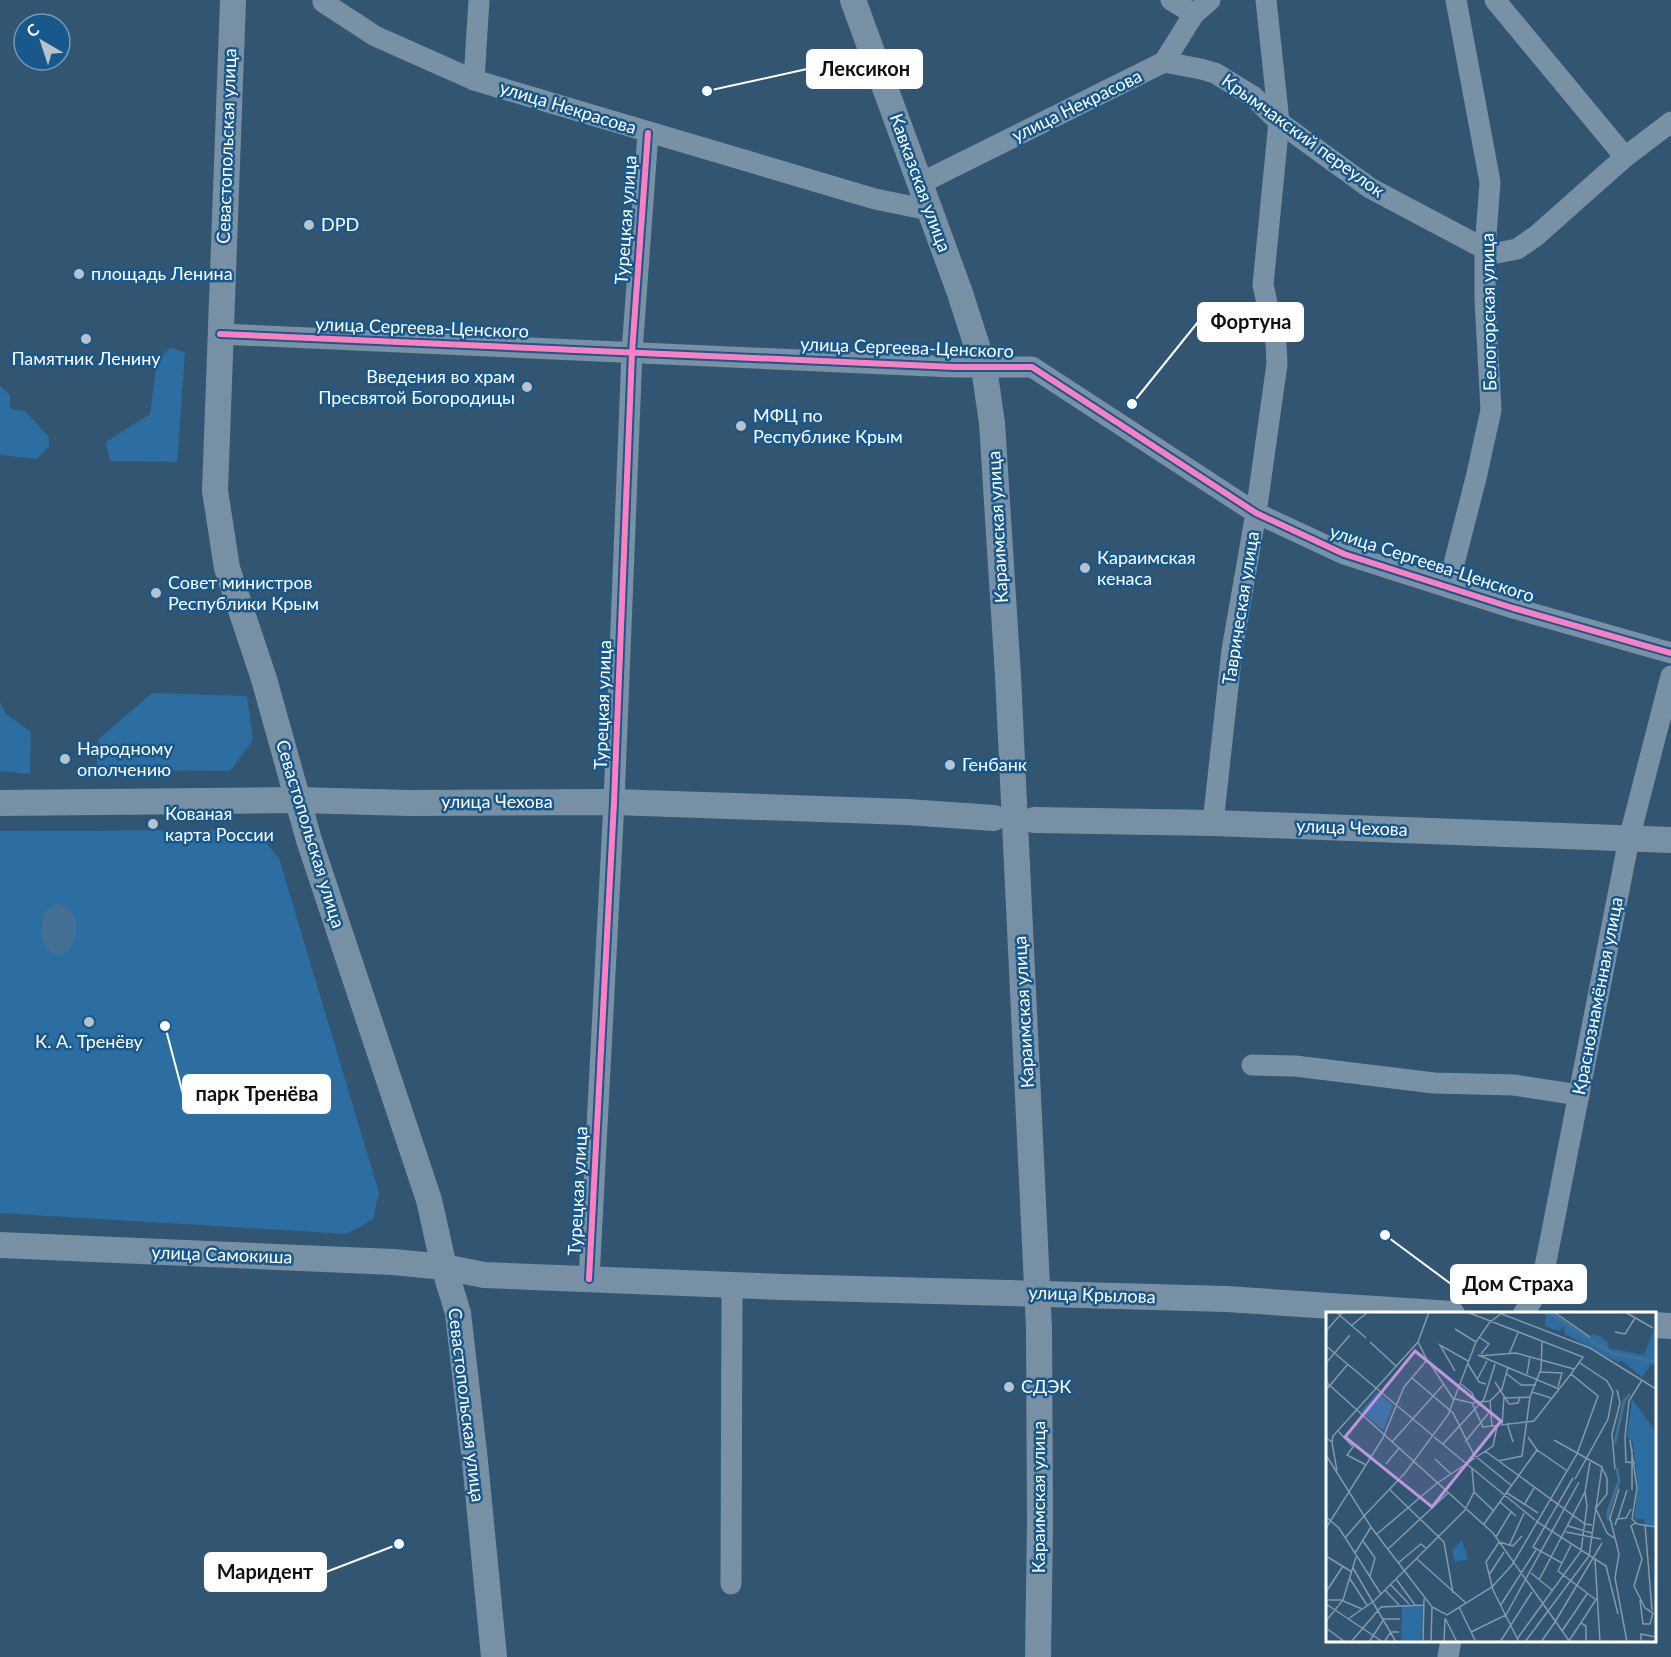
<svg xmlns="http://www.w3.org/2000/svg" width="1671" height="1657" viewBox="0 0 1671 1657" font-family="Lato,sans-serif">
  <rect width="100%" height="100%" fill="#325571"/>
  <!-- green -->
  <g fill="#2c6ea1">
    <polygon points="170,348 185,352 177,462 110,461 106,442 150,414 157,360"/>
    <polygon points="0,386 10,395 10,409 25,411 49,437 49,447 36,459 0,455"/>
    <polygon points="152,693 247,696 253,740 230,771 96,770 99,739"/>
    <polygon points="0,702 6,714 31,732 30,774 0,771"/>
    <polygon points="255,830 279,858 379,1193 373,1219 347,1234 0,1213 0,831"/>
  </g>
  <!-- water -->
  <path fill="#447094" d="M57 904C65 905 71 909 74 917 79 929 74 956 57 954 37 952 40 923 46 911Z"/>
  <g fill="none" stroke-linecap="round" stroke-linejoin="round">
    <!-- minor -->
    <g stroke="#7991a5" stroke-width="21">
      <polyline points="1171,0 1194,14"/>
      <polyline points="1495,0 1625,157"/>
      <polyline points="323,2 375,36 474,80 875,199 929,210"/>
      <polyline points="1164,62 1201,69 1215,73 1254,97 1279,122 1370,188 1485,249 1497,253 1517,249 1536,236 1625,157 1671,122"/>
      <polyline points="474,80 479,0"/>
      <polyline points="919,184 1164,62 1194,14 1210,0"/>
      <polyline points="220,334 954,367 1032,367 1256,513 1344,554 1513,608 1671,653"/>
      <polyline points="1448,587 1476,478 1491,410 1485,300 1485,249 1490,182 1456,0"/>
      <polyline points="1213,823 1232,650 1256,513 1277,364 1276,343 1263,285 1279,122 1266,0"/>
      <polyline points="1252,1065 1295,1066 1434,1083 1514,1085 1579,1095"/>
      <polyline points="589,1279 614,802 632,352 648,133"/>
      <polyline points="1523,1314 1541,1287 1629,839 1671,676"/>
      <polyline points="731,1584 732,1285"/>
      <polyline points="1448,1657 1451,1640"/>
    </g>
    <!-- major -->
    <g stroke="#7890a3" stroke-width="26">
      <polyline points="233,0 215,491 227,568 264,679 309,840 429,1200 444,1267 458,1313 475,1461 494,1657"/>
      <polyline points="853,0 960,293 984,368 992,423 1008,676 1039,1328 1040,1523 1038,1657"/>
      <polyline points="0,803 297,800 409,803 614,802 907,812 994,818"/>
      <polyline points="1034,820 1213,823 1671,840"/>
      <polyline points="0,1245 393,1262 444,1267 484,1275 783,1287 1226,1299 1452,1314"/>
      <polyline points="1654,1325 1671,1326"/>
    </g>
    <!-- cycleway casing -->
    <g stroke="#18588b" stroke-width="10">
      <g id="cycleway">
        <polyline points="220,334 954,367 1032,367 1256,513 1344,554 1513,608 1671,653"/>
        <polyline points="589,1279 614,802 632,352 648,133"/>
      </g>
    </g>
    <!-- cycleway -->
    <use href="#cycleway" stroke="#ff80c0" stroke-width="6"/>
  </g>
  <!-- markers -->
  <g fill="#b7c4cd" stroke="#18588b" stroke-width="2">
    <circle cx="309" cy="225" r="6"/>
    <circle cx="79" cy="274" r="6"/>
    <circle cx="86" cy="339" r="6"/>
    <circle cx="527" cy="387" r="6"/>
    <circle cx="741" cy="426" r="6"/>
    <circle cx="1085" cy="568" r="6"/>
    <circle cx="156" cy="593" r="6"/>
    <circle cx="65" cy="759" r="6"/>
    <circle cx="950" cy="765" r="6"/>
    <circle cx="153" cy="824" r="6"/>
    <circle cx="89" cy="1022" r="6"/>
    <circle cx="1009" cy="1387" r="6"/>
  </g>
  <g text-anchor="middle" stroke-width="5" stroke-linejoin="round" paint-order="stroke">
    <!-- street labels -->
    <g font-size="18" fill="#fff" stroke="#18588b">
      <text transform="translate(1077 106) rotate(-26)" y="6">улица Некрасова</text>
      <text transform="translate(568 108) rotate(17)" y="6">улица Некрасова</text>
      <text transform="translate(1303 136) rotate(36)" y="6">Крымчакский переулок</text>
      <text transform="translate(227 146) rotate(-88)" y="6">Севастопольская улица</text>
      <text transform="translate(920 183) rotate(70)" y="6">Кавказская улица</text>
      <text transform="translate(626 220) rotate(-86)" y="6">Турецкая улица</text>
      <text transform="translate(1489 312) rotate(-91)" y="6">Белогорская улица</text>
      <text transform="translate(422 328) rotate(2)" y="6">улица Сергеева-Ценского</text>
      <text transform="translate(907 348) rotate(2)" y="6">улица Сергеева-Ценского</text>
      <text transform="translate(998 527) rotate(-93)" y="6">Караимская улица</text>
      <text transform="translate(1432 564) rotate(18)" y="6">улица Сергеева-Ценского</text>
      <text transform="translate(1241 608) rotate(-81)" y="6">Таврическая улица</text>
      <text transform="translate(603 705) rotate(-88)" y="6">Турецкая улица</text>
      <text x="497" y="808">улица Чехова</text>
      <text transform="translate(1352 828) rotate(2)" y="6">улица Чехова</text>
      <text transform="translate(310 834) rotate(73)" y="6">Севастопольская улица</text>
      <text transform="translate(1598 996) rotate(-79)" y="6">Краснознамённая улица</text>
      <text transform="translate(1024 1012) rotate(-93)" y="6">Караимская улица</text>
      <text transform="translate(578 1191) rotate(-87)" y="6">Турецкая улица</text>
      <text transform="translate(222 1255) rotate(2)" y="6">улица Самокиша</text>
      <text transform="translate(1092 1295) rotate(2)" y="6">улица Крылова</text>
      <text transform="translate(466 1405) rotate(83)" y="6">Севастопольская улица</text>
      <text transform="translate(1039 1497) rotate(-90)" y="6">Караимская улица</text>
    </g>
    <!-- poi labels -->
    <g font-size="18" fill="#fff" stroke="#18588b" text-anchor="start">
      <text x="321" y="231">DPD</text>
      <text x="91" y="280">площадь Ленина</text>
      <text x="86" y="365" text-anchor="middle">Памятник Ленину</text>
      <text x="515" y="383" text-anchor="end">Введения во храм<tspan x="515" dy="21">Пресвятой Богородицы</tspan></text>
      <text x="753" y="422">МФЦ по<tspan x="753" dy="21">Республике Крым</tspan></text>
      <text x="1097" y="564">Караимская<tspan x="1097" dy="21">кенаса</tspan></text>
      <text x="168" y="589">Совет министров<tspan x="168" dy="21">Республики Крым</tspan></text>
      <text x="77" y="755">Народному<tspan x="77" dy="21">ополчению</tspan></text>
      <text x="962" y="771">Генбанк</text>
      <text x="165" y="820">Кованая<tspan x="165" dy="21">карта России</tspan></text>
      <text x="89" y="1048" text-anchor="middle">К. А. Тренёву</text>
      <text x="1021" y="1393">СДЭК</text>
    </g>
  </g>
  <!-- overview -->
  <g transform="translate(1326 1312)">
    <rect width="330" height="330" fill="#325571"/>
    <path d="M214 0H227L264 25 266 22 274 24 283 32 282 36 318 43 330 12V53H325L316 65 295 48 293 51 239 22 237 14 233 19 219 14 220 3ZM51 80 67 93 57 118 35 99ZM306 87 330 120V216L319 212 318 207H308L312 177 307 130 301 125ZM136 228 142 247 129 250 126 238ZM76 293 97 294 95 330H75Z" fill="#2c6ea1"/>
    <path fill="none" stroke="#447094" stroke-width="3" d="M222 0 285 41 330 50M289 131 298 89 304 82M283 209 282 200 293 169 291 156"/>
    <path fill="none" stroke="#8499aa" stroke-width="1.5" d="M10 0 40 26M228 0 264 25M299 0 327 16M176 2 264 36 330 77M25 14 42 0M129 17 150 30M0 19 17 0M289 20 299 22 309 6M153 25 163 32 155 42M44 30 70 54M0 34 106 123M183 42 192 21M152 43 233 77M153 44 190 41 248 57M0 51 24 23M142 52 153 70 160 72M105 53 128 88M129 59 114 33 142 49M214 60 236 61 232 75M181 62 195 73H210M201 62 204 44M86 66 127 101 148 143 186 174M151 68 161 49M0 70 167 221 244 330M169 70 183 92 192 91 194 85M135 72 146 81 150 90M0 78 22 52M206 80 225 86M178 86 204 85M129 87 146 91 164 89M164 89 176 77 182 55M164 89 166 115M146 91 157 115 208 109 245 62M181 111 187 130M176 113 178 85M12 119 27 135 21 143 40 153M108 125 209 208M202 125 211 138 240 158M0 126 6 130 11 159M304 128 311 176 306 207 311 212 330 215M6 130 7 124 92 30 103 0M66 130 117 73M139 130 165 98M117 132 158 87 169 52M306 137V178M159 139 259 212 266 213M0 143 45 215 106 295 121 303 166 275 186 253 251 142 272 84 245 62 257 45 141 0M109 147 125 162M172 149 196 144 204 85 215 57 216 30M309 151 300 150 299 125 303 89 316 68M60 152 73 136M289 157 286 122 294 91 291 78M249 167 282 107 287 80 281 69 254 51M293 177 284 206 293 242 289 266 301 330M64 178 118 230 127 281M148 180 168 199M181 181 212 201M174 190 190 204M198 193 208 176M269 195 281 221 288 226M270 196 281 182V166L276 156M38 204 79 161 122 103 150 30 163 11 177 0M0 205 13 216 55 282M292 206 301 178M210 209 280 254 292 302M309 211 305 214 316 247 308 274 319 296 327 301M158 212 211 138M289 213 291 207 300 206 305 197M319 213 326 298M242 214 266 221M0 216 57 126 78 75 101 48 92 30M240 220 275 227M51 222 110 172 167 134 171 115M170 225 185 200M19 226 38 204M37 229 49 246 44 264M245 233 232 259 269 287M183 234 198 201M62 237 122 181M29 241 45 215M0 244 26 260M91 247 140 291M269 247 274 330M72 251 95 232 101 237M236 251 207 235 247 166M27 256 70 330M205 261 226 278M163 263 178 240M24 267 41 293M70 267 89 293M213 268 259 180 264 150M64 272 83 292M59 278 73 293M0 280 17 254M0 288H15L36 297M314 288 317 312H324L327 301M0 292 57 330M174 294 210 238M133 295 150 330M119 306 131 330M22 307 48 289 139 198 148 180 146 157M0 309 17 288 30 245M229 310 276 231M255 311 260 314V330M0 316 19 330M236 319 261 282M145 320 180 303 253 170M191 327 255 239 261 194 259 180M243 329 271 286M25 330 55 295 98 293M43 330 58 307H74M58 330 65 320H73M97 330 98 287M105 330 106 295M118 330 119 307M174 330 206 280M193 330 167 278 160 250 173 230 187 234 196 224M199 330 263 244 276 155 228 128M215 330 229 310M315 330V322L330 325"/>
    <path fill="#bd96df" fill-opacity="0.15" stroke="#bd96df" stroke-width="3" d="M89 39 175 109 106 195 19 125Z"/>
    <rect width="330" height="330" fill="none" stroke="#fff" stroke-width="3"/>
  </g>
  <!-- callouts -->
  <path fill="none" stroke="#fff" stroke-width="2" d="M707 91L807 69M1132 404L1198 322M165 1026L183 1094M1385 1235L1451 1284M399 1544L326 1572"/>
  <g fill="#fff" stroke="#18588b" stroke-width="2">
    <circle cx="707" cy="91" r="6"/>
    <circle cx="1132" cy="404" r="6"/>
    <circle cx="165" cy="1026" r="6"/>
    <circle cx="1385" cy="1235" r="6"/>
    <circle cx="399" cy="1544" r="6"/>
  </g>
  <g fill="#fff" stroke="#fff" stroke-width="2">
    <rect x="807" y="50" width="115" height="38" rx="6"/>
    <rect x="1198" y="303" width="105" height="38" rx="6"/>
    <rect x="183" y="1075" width="147" height="38" rx="6"/>
    <rect x="1451" y="1265" width="135" height="38" rx="6"/>
    <rect x="205" y="1553" width="121" height="38" rx="6"/>
  </g>
  <g font-size="20" text-anchor="middle" font-weight="bold" fill="#111">
    <text x="865" y="76">Лексикон</text>
    <text x="1251" y="329">Фортуна</text>
    <text x="257" y="1101">парк Тренёва</text>
    <text x="1518" y="1291">Дом Страха</text>
    <text x="265" y="1579">Маридент</text>
  </g>
  <!-- north arrow -->
  <g transform="translate(42 42) rotate(321)"><circle r="28" fill="#18588b" stroke="#749bb9" stroke-width="1.5"/>
  <path d="M0-4.5L10 22L0 15L-10 22Z" fill="#b7c4cd"/>
  <text y="-9" font-size="16" font-weight="bold" text-anchor="middle" fill="#ffffff">С</text>
  </g>
</svg>
